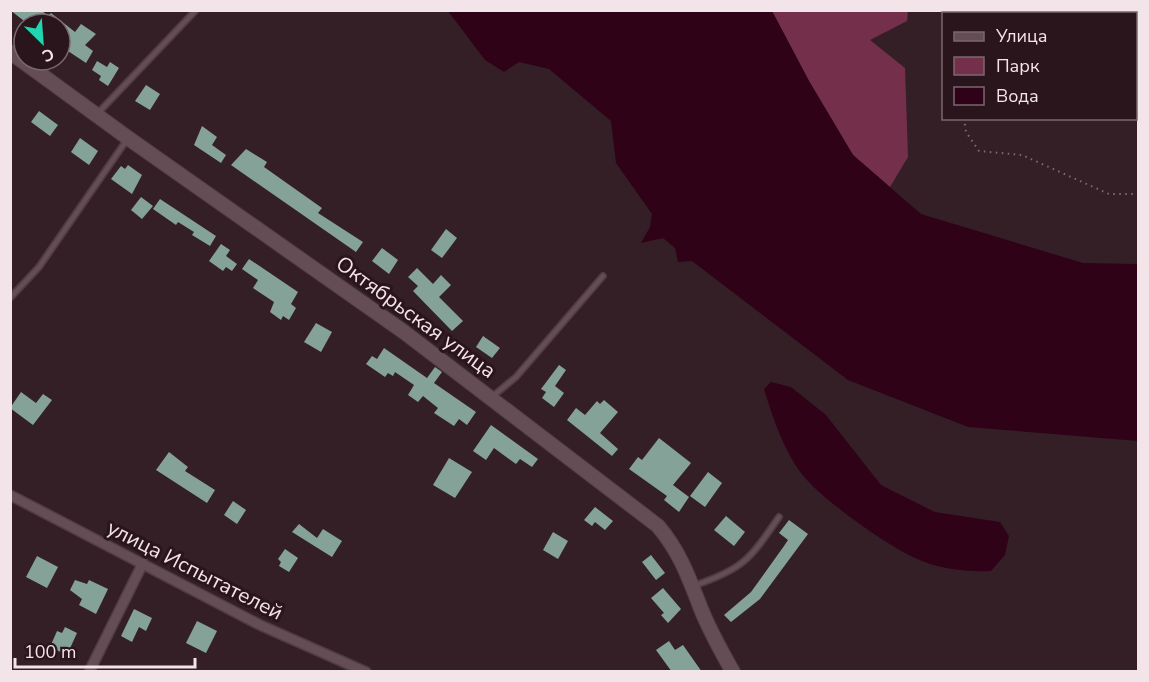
<svg xmlns="http://www.w3.org/2000/svg" width="1149" height="682" viewBox="0 0 1149 682" font-family="'Nunito Sans',sans-serif">
  <rect width="100%" height="100%" fill="#341f26"/>
  <!-- green -->
  <polygon fill="#742f4b" points="772,11 908,11 907,21 870,40 905,68 908,157 890,187 853,155 809,81"/>
  <!-- water -->
  <g fill="#2f0217">
    <polygon points="448,11 772,11 809,81 853,155 921,214 1083,263 1138,264 1138,441 968,427 848,380 692,261 678,262 675,248 663,238 641,243 650,227 652,214 616,163 611,121 549,69 519,62 504,72 485,60"/>
    <path d="M771 382 791 387 826 415 881 485 935 512 1000 522 1009 536 1005 555 991 571C967 572 937 569 915 558 888 546 826 502 807 480 786 457 773 419 764 389Z"/>
  </g>
  <!-- building -->
  <g fill="#85a299">
    <polygon points="10,10 41,10 48,16 51,13 75,32 81,24 96,34 85,45 93,51 86,63 68,51 60,62 60,24 28,24"/>
    <polygon points="97,61 107,67 110,62 119,68 108,86 99,80 101,76 92,70"/>
    <polygon points="146,85 160,94 150,110 135,101"/>
    <polygon points="39,111 58,125 50,136 31,122"/>
    <polygon points="202,126 217,137 212,145 226,155 221,163 194,145"/>
    <polygon points="80,138 98,151 89,165 71,152"/>
    <polygon points="246,149 267,162 264,167 322,208 318,213 363,242 356,252 231,165"/>
    <polygon points="128,165 142,175 132,194 111,179 121,166 125,169"/>
    <polygon points="141,197 153,206 142,219 131,210"/>
    <polygon points="160,199 216,236 210,246 192,235 194,232 178,222 176,225 153,209"/>
    <polygon points="446,229 457,238 442,258 431,250"/>
    <polygon points="221,244 230,250 226,256 237,264 232,271 226,267 223,271 209,261"/>
    <polygon points="382,248 398,260 389,274 372,261"/>
    <polygon points="249,259 298,292 291,304 296,308 289,320 283,316 281,320 270,312 274,302 253,288 258,280 242,269"/>
    <polygon points="417,268 433,284 441,275 451,285 439,297 463,321 452,331 413,291 418,286 408,277"/>
    <polygon points="316,323 332,332 321,352 304,342"/>
    <polygon points="483,336 500,348 492,358 476,347"/>
    <polygon points="384,348 427,378 435,367 442,372 434,383 476,412 467,425 459,419 454,426 434,413 438,408 423,396 418,402 408,395 414,385 395,372 393,376 388,373 385,377 366,364 372,356 377,359"/>
    <polygon points="559,365 566,370 555,386 564,393 554,407 542,398 546,392 541,389"/>
    <polygon points="21,392 36,403 43,394 52,400 33,425 10,408"/>
    <polygon points="604,400 618,412 600,433 618,449 612,456 567,420 576,408 585,415 597,401 600,404"/>
    <polygon points="491,425 538,459 532,467 520,459 516,464 494,448 486,460 473,451"/>
    <polygon points="659,438 691,463 673,485 689,497 679,512 664,500 667,496 629,469 638,457 642,460"/>
    <polygon points="169,452 188,467 185,471 215,490 207,503 156,470"/>
    <polygon points="449,458 472,472 455,498 433,485"/>
    <polygon points="708,472 722,483 705,507 690,496"/>
    <polygon points="233,501 246,510 237,524 224,515"/>
    <polygon points="595,507 613,521 605,530 595,522 592,526 584,520"/>
    <polygon points="726,516 745,532 734,546 714,530"/>
    <polygon points="789,520 808,534 760,599 731,622 724,615 751,592 784,546 788,540 779,533"/>
    <polygon points="299,524 317,538 323,529 342,541 332,557 292,532"/>
    <polygon points="553,532 568,541 558,559 543,550"/>
    <polygon points="285,549 298,558 289,572 279,566 281,562 278,559"/>
    <polygon points="651,555 665,573 656,580 642,562"/>
    <polygon points="37,556 58,567 47,588 26,577"/>
    <polygon points="75,580 87,584 89,580 108,589 96,614 79,605 82,599 70,590"/>
    <polygon points="663,588 681,609 668,623 661,615 664,613 651,598"/>
    <polygon points="134,609 152,618 146,631 139,627 132,642 121,636"/>
    <polygon points="197,621 217,631 206,653 186,643"/>
    <polygon points="65,627 77,633 67,655 50,647 57,631 62,633"/>
    <polygon points="669,641 675,650 683,645 702,672 672,672 656,650"/>
  </g>
  <g fill="none" stroke-linecap="round" stroke-linejoin="round">
    <!-- lane casing -->
    <g stroke="#4f3d43" stroke-width="8">
      <g id="lane">
        <polyline points="98,113 196,10"/>
        <polyline points="10,298 39,267 126,141"/>
        <polyline points="493,396 516,377 603,276"/>
        <path d="M693 586C744 569 750 559 779 517"/>
      </g>
    </g>
    <!-- street casing -->
    <g stroke="#4f3d43" stroke-width="12">
      <g id="street">
        <polyline points="10,495 260,625 366,672"/>
        <polyline points="89,672 143,563"/>
      </g>
    </g>
    <!-- secondary casing -->
    <g stroke="#4f3d43" stroke-width="16">
      <path id="secondary" d="M10 52 128 138 404 332 658 526C680 552 689 578 701 609 710 631 721 651 733 672"/>
    </g>
    <!-- path -->
    <g stroke="#7f6c72" stroke-width="2" stroke-dasharray="1.5 4.5" stroke-linecap="butt">
      <polyline points="960,14 961,10"/>
      <polyline points="964,118 966,132 979,151 1022,155 1109,194 1138,194"/>
    </g>
    <!-- lane -->
    <use href="#lane" stroke="#654d55" stroke-width="4.5"/>
    <!-- street -->
    <use href="#street" stroke="#654d55" stroke-width="9"/>
    <!-- secondary -->
    <use href="#secondary" stroke="#654d55" stroke-width="14"/>
  </g>
  <g text-anchor="middle" stroke-width="6" stroke-linejoin="round" paint-order="stroke">
    <!-- street labels -->
    <g font-size="21" fill="#f3e4e9" stroke="#2a151d">
      <text transform="translate(416 317) rotate(36)" y="7">Октябрьская улица</text>
      <text transform="translate(195 570) rotate(27)" y="7">улица Испытателей</text>
    </g>
  </g>
  <!-- border -->
  <rect width="1149" height="682" fill="none" stroke="#f3e4e9" stroke-width="24"/>
  <!-- legend -->
  <rect x="942" y="12" width="195" height="108" fill="#2a151d" stroke="#7a686f" stroke-width="1.5"/>
  <rect x="954" y="32" width="30" height="9" fill="#654d55" stroke="#7a686f" stroke-width="1.5"/>
  <text x="996" y="42" font-size="18" fill="#f3e4e9">Улица</text>
  <rect x="954" y="57" width="30" height="18" fill="#742f4b" stroke="#7a686f" stroke-width="1.5"/>
  <text x="996" y="72" font-size="18" fill="#f3e4e9">Парк</text>
  <rect x="954" y="87" width="30" height="18" fill="#2f0217" stroke="#7a686f" stroke-width="1.5"/>
  <text x="996" y="102" font-size="18" fill="#f3e4e9">Вода</text>
  <!-- north arrow -->
  <g transform="translate(42 42) rotate(155)"><circle r="28" fill="#2a151d" stroke="#7a686f" stroke-width="1.5"/>
  <path d="M0-4.5L10 22L0 15L-10 22Z" fill="#21d5b0"/>
  <text y="-9" font-size="16" font-weight="bold" text-anchor="middle" fill="#f3e4e9">С</text>
  </g>
  <!-- scale -->
  <path d="M15 658v9h180v-9" fill="none" stroke="#f3e4e9" stroke-width="3"/>
  <text x="24" y="658" font-size="18" fill="#f3e4e9" stroke="#2a151d" stroke-width="4.5" paint-order="stroke">100 m</text>
</svg>
